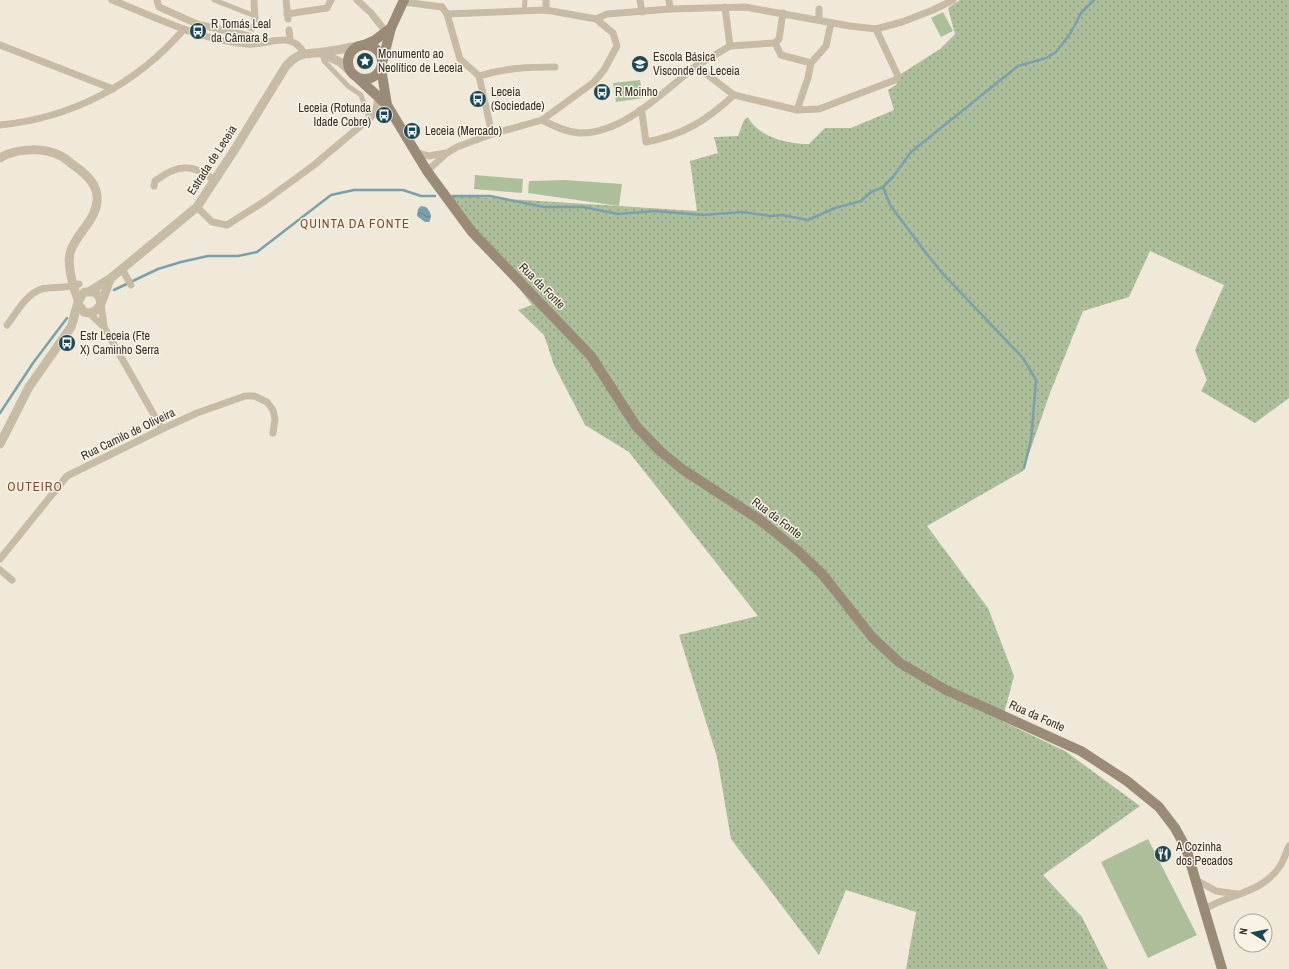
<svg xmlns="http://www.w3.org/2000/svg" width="1289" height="969" viewBox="0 0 1289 969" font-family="'Archivo Narrow',sans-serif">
  <defs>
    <pattern id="grass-dots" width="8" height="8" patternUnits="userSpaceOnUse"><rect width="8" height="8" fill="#acbe9a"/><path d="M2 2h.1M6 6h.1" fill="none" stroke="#8d9b7e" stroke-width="1.8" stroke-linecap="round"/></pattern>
    <pattern id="water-waves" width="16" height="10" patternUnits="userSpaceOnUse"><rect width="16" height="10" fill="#7aa1ab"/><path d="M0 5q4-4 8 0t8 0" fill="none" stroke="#65848b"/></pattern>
  </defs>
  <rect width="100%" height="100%" fill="#f0e9da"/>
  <!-- grass -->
  <path fill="url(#grass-dots)" d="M960 0H1289V398L1255 423 1201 391 1207 380 1195 350 1224 285 1150 251 1129 297 1083 311 1050 393 1023 471 927 526 988 608 1014 676 1002 721 1065 751 1140 806 1043 875 1082 917 1108 969H906L916 912 846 890 819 955 731 839 717 757 679 635 758 616 629 452 585 425 554 365 544 335 518 310 532 305 447 195 697 211 690 161 718 153 714 137 738 136 744 120 748 117C758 137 788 144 809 144L825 128H851L894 110 888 90 896 85 901 74 940 49 955 34 948 8Z"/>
  <!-- garden -->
  <g fill="#acbe9a">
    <polygon points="943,12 953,31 941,37 931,18"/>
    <polygon points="640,80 643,98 616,102 613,83"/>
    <polygon points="475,175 523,179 522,193 474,189"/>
    <polygon points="565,180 622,184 619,206 528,193 529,181"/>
    <polygon points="1148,839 1197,935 1148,958 1101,862"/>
  </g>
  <!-- water -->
  <path fill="url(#water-waves)" d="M421 206 426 207C430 211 433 216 429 222H425L417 216 418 209Z"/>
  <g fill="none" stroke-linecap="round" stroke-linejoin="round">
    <!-- stream -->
    <g stroke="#7aa1ab" stroke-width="2.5">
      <polyline points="883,187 890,205 926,253 943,274 1023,358 1036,380 1031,440 1024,468"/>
      <polyline points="453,196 490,196 544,207 583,207 618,214 654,211 703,215 742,212 771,216 782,215 808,220 835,208 861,201 871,192 883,187 893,177 911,152 1018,66 1046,58 1056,52 1070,34 1081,13 1094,0"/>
      <polyline points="114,290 158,269 181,262 208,256 238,256 257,252 331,195 354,190 403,190 421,196 435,196"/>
      <polyline points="0,413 33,363 67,318"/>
    </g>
    <!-- minor-tunnel -->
    <polyline stroke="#cac3b6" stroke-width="7" stroke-dasharray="7 3.5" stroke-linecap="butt" points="250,31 255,19"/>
    <!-- pedestrian -->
    <g stroke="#c7bba6" stroke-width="5">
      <polyline points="214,0 255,16"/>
      <polyline points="524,11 525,0"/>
      <polyline points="322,53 324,61 348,86 361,95 369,118"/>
    </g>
    <!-- minor -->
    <g stroke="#c7bba6" stroke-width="7">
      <path d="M112 0C155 17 199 40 246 44 269 46 290 29 304 53"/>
      <polyline points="157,0 159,7 197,24 249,36"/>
      <polyline points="254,0 255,19"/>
      <polyline points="286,0 288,19"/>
      <polyline points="357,0 371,13 386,32"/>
      <polyline points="546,0 546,10"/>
      <polyline points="640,0 642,12"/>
      <polyline points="669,0 670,9"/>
      <polyline points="404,2 442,7"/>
      <polyline points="442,7 447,14 460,59 479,76"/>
      <polyline points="725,7 730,46"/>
      <polyline points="819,9 819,20"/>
      <polyline points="287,14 327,8 331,0"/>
      <polyline points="447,14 546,10 596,19 607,14 670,9 745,7 850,26 876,29 902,22 933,10 953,0"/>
      <polyline points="289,30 290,40"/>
      <polyline points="775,43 730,46 696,66 734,95 797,110 819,109 895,80 898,76 876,29"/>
      <polyline points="775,43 781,55 811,63"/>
      <polyline points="775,43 779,39 783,13"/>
      <polyline points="0,45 113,89"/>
      <path d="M479 76C506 68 527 67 555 67"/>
      <polyline points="479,76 492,134"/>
      <path d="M640 110 642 113 646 142C683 135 706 121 734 95"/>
      <polyline points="797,110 808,78 811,63 826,46 831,23"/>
      <path d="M542 120C554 126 566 132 580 133 623 134 664 91 696 66"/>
      <path d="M0 125C72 118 137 84 184 29"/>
      <polyline points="415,152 429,156 446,153"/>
      <polyline points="427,171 447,153 457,147 492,134 542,120 594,82 604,70 617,46 613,33 596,19"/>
      <path d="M154 186 155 181C178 164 192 163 214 180"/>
      <polyline points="197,207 212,222 227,225 265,201 314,165 371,117 376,110 378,97"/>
      <polyline points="122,269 131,285"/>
      <polyline points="101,304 104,326"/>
      <polyline points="90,314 104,327 162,429"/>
      <path d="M7 325C18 311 28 289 48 288 59 287 68 288 79 284"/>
      <polyline points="0,559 67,476 162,429 197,413 245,396 254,396 267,402 273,410 275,419 273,433"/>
      <polyline points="0,570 12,580"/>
      <polyline points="1196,880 1216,891 1237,894"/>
      <path d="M1205 909C1229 894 1263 893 1280 866 1284 860 1286 852 1289 846"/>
    </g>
    <!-- tertiary -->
    <g stroke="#c7bba6" stroke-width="9">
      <polyline points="321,53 340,62 350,71"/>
      <path d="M0 158C16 148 44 147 61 156 67 159 71 164 76 167 86 174 96 183 97 196 99 218 78 231 71 250 66 263 73 287 78 300"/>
      <path d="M90 291 111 278 197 207 235 149 286 66C300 51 305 55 323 52 335 51 346 48 358 46"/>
      <path d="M78 304 84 312C102 318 104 291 110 280"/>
      <path d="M0 444 29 387 71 327C75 317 77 297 85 292H94L99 296 101 302"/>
    </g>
    <!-- secondary -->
    <g stroke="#9a8b78" stroke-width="10">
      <circle cx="365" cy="62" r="17"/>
      <polyline points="364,45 375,40 391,28"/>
      <polyline points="382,63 391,28 404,0"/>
      <polyline points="381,68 387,105"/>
      <polyline points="358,78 387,105 427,171 472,232 591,356 636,426 660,451 682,469 760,520 798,551 823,575 872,637 900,663 946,690 1081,751 1127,781 1159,807 1175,828 1186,848 1222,969"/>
    </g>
  </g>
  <!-- icons -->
  <defs>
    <g id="bus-disc" transform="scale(0.9)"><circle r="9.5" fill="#1f4653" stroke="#f8f3e5"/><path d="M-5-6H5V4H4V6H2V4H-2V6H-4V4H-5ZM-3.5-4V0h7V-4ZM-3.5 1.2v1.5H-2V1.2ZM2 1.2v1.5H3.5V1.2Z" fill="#fff"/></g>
    <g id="sight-disc" transform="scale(0.9)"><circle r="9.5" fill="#1f4653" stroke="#f8f3e5"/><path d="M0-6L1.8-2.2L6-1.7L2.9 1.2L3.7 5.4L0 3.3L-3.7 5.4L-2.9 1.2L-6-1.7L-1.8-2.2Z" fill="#fff"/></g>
    <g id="school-disc" transform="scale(0.9)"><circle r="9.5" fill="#1f4653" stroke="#f8f3e5"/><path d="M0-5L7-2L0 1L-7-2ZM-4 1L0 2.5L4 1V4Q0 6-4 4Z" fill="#fff"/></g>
    <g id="restaurant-disc" transform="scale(0.9)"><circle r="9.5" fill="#1f4653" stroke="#f8f3e5"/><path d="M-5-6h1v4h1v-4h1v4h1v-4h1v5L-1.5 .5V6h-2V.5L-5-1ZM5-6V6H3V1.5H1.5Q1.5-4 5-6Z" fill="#fff"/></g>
  </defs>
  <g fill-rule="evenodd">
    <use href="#bus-disc" x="198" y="31"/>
    <use href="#sight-disc" x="365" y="61"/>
    <use href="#school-disc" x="640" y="64"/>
    <use href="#bus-disc" x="602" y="92"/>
    <use href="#bus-disc" x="478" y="99"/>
    <use href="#bus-disc" x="384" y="115"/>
    <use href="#bus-disc" x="412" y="131"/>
    <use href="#bus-disc" x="67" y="343"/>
    <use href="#restaurant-disc" x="1163" y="854"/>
  </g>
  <g text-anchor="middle" stroke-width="3" stroke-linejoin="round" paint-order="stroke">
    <!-- poi labels -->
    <g font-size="12" fill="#342d27" stroke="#f8f3e5" text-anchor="start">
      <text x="211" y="28">R Tomás Leal<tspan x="211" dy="14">da Câmara 8</tspan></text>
      <text x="378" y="58">Monumento ao<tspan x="378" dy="14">Neolítico de Leceia</tspan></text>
      <text x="653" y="61">Escola Básica<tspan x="653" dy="14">Visconde de Leceia</tspan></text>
      <text x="491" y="96">Leceia<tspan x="491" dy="14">(Sociedade)</tspan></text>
      <text x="615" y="96">R Moinho</text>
      <text x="371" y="112" text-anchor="end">Leceia (Rotunda<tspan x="371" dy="14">Idade Cobre)</tspan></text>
      <text x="425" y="135">Leceia (Mercado)</text>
      <text x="80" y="340">Estr Leceia (Fte<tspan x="80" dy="14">X) Caminho Serra</tspan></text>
      <text x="1176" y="851">A Cozinha<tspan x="1176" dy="14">dos Pecados</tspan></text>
    </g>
    <!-- street labels -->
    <g font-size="12" fill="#342d27" stroke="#f8f3e5">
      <text transform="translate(212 160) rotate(-57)" y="4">Estrada de Leceia</text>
      <text transform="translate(542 286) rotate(45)" y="4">Rua da Fonte</text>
      <text transform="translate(128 434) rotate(-26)" y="4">Rua Camilo de Oliveira</text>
      <text transform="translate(777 518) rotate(37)" y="4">Rua da Fonte</text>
      <text transform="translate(1037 716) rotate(24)" y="4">Rua da Fonte</text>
    </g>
    <!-- neighbourhood labels -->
    <g font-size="13" letter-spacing="1" fill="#7e4924" stroke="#f8f3e5">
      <text x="355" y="228">QUINTA DA FONTE</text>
      <text x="35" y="491">OUTEIRO</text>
    </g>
  </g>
  <!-- north arrow -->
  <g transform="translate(1253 933) rotate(280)"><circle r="19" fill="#f8f3e5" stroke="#aaa499"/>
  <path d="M0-3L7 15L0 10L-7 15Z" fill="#1f4653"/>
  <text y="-6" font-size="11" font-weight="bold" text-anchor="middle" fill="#342d27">N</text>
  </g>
</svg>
